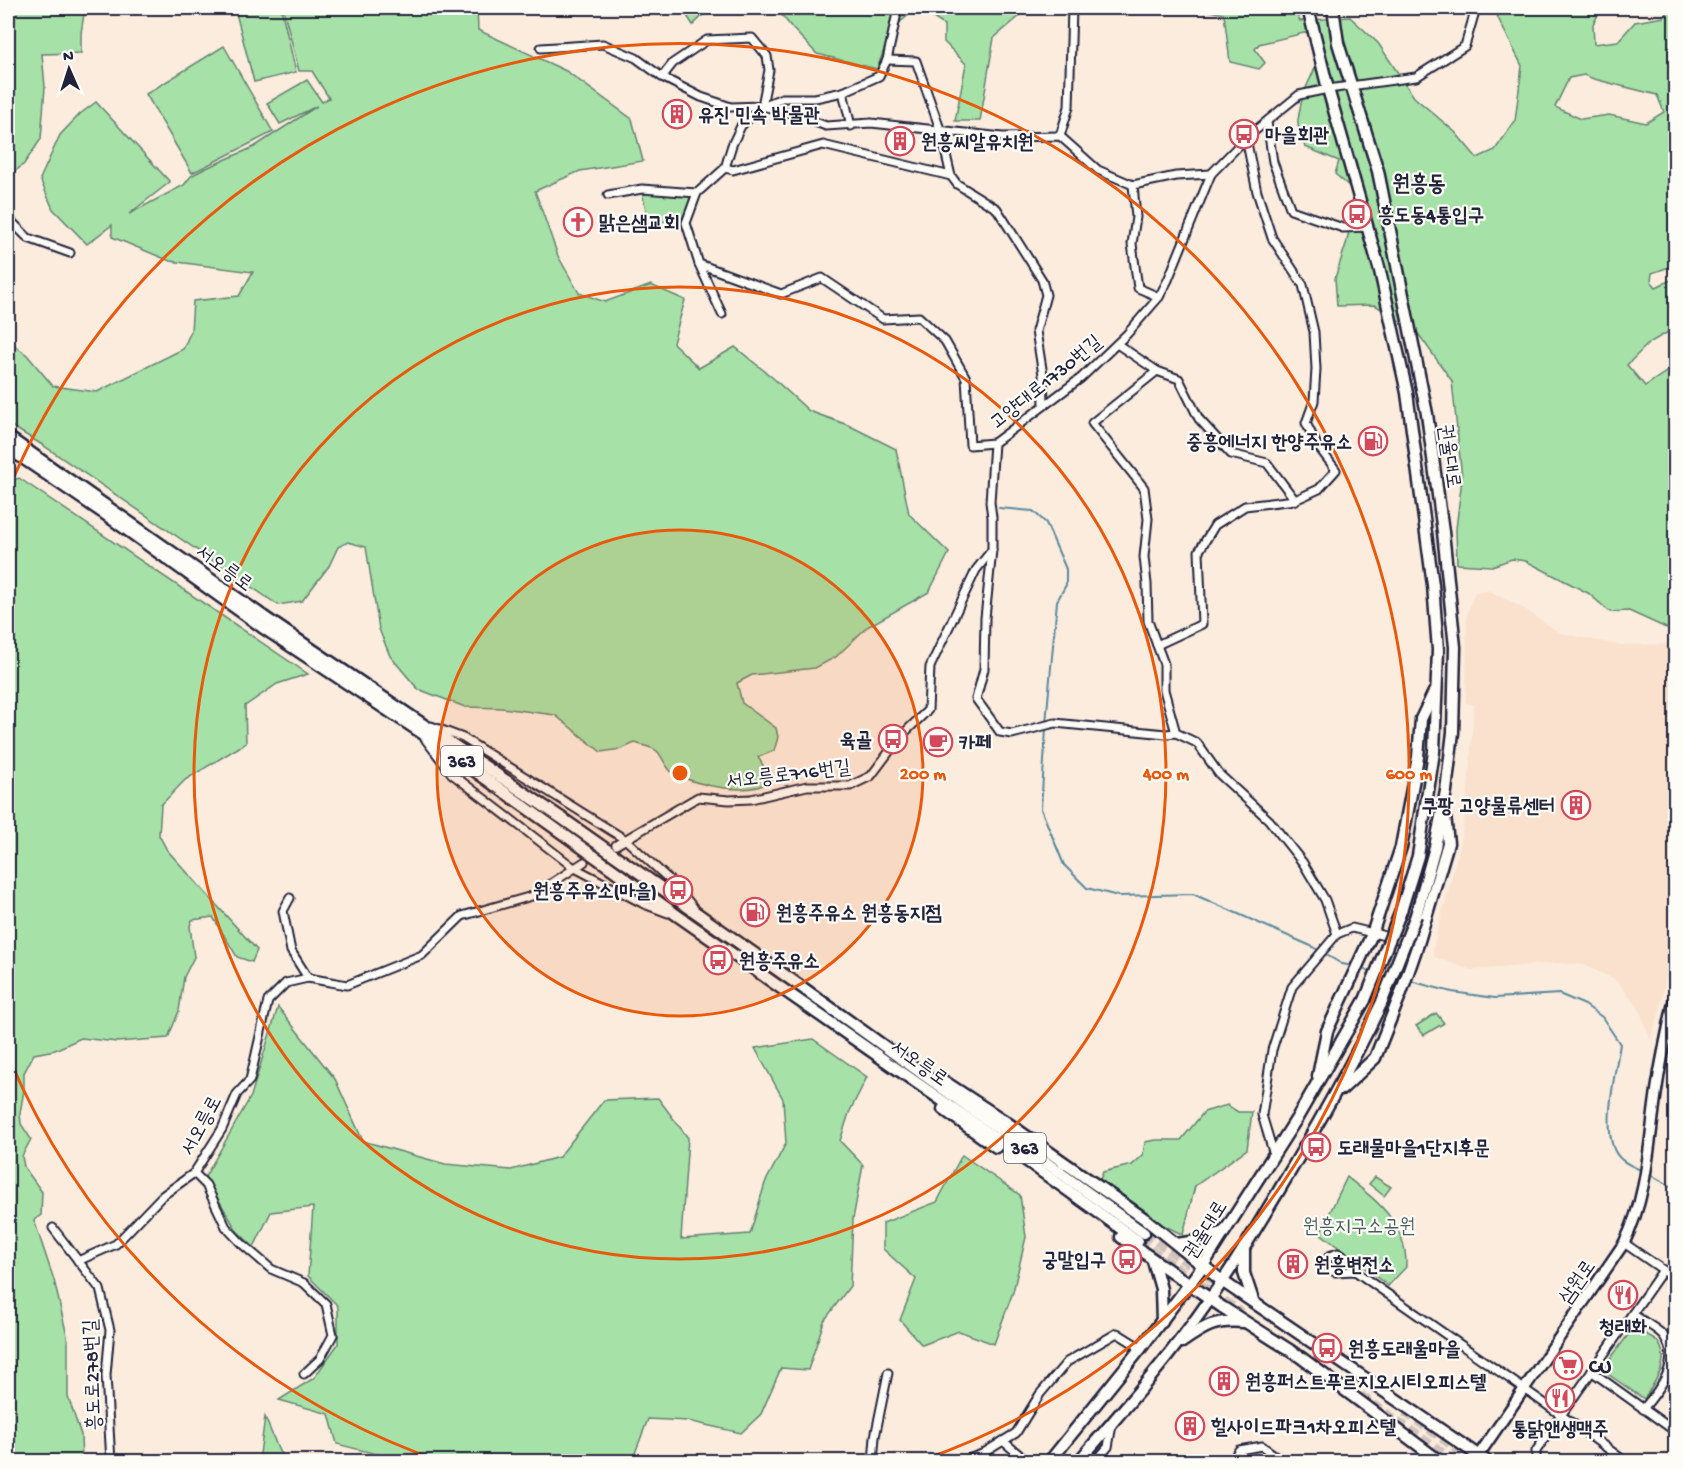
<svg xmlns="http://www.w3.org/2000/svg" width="1683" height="1469" viewBox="0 0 1683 1469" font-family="'Gochi Hand','Poor Story',sans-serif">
  <rect width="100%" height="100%" fill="#fbecde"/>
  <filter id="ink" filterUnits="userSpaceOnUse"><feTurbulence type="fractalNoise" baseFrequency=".0167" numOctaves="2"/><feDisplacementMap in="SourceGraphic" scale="12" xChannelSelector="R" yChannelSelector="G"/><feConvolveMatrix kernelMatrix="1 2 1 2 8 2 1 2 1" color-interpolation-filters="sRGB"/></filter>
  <g filter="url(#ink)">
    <!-- built -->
    <polygon fill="#f9e1cd" points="1489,591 1523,608 1560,633 1619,645 1675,644 1675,925 1660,1011 1650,1039 1639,1008 1617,981 1585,965 1556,963 1471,970 1434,957 1433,949 1461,842 1468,792 1474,705 1466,703 1467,615 1475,592"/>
    <!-- green -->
    <g fill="#a6e1a7" stroke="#648271" stroke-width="1.5" fill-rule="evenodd">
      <polygon points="8,8 85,8 81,33 81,53 42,54 45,87 41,139 24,164 8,177"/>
      <polygon points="262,8 281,8 296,72 254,82 236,13"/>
      <path d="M283 8H477L478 30 566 71 632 119 643 161 580 171 535 191 558 256 579 293 605 302 651 285 685 300 673 343 699 368 735 347 773 378 809 411 848 425 896 449 909 514 949 553 929 592 867 627 836 657 815 668 752 675 737 683 742 703 776 728 778 737 774 751 758 757 772 780C750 798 696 785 673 773 666 769 663 757 657 751 652 747 642 745 635 743L621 749 601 752 555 715 502 708 465 707 418 689 390 656 379 629 366 547 348 542 338 547 329 566 302 601 278 605 44 446 8 424V340L27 355 53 386 97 392 183 349 191 331 193 301 239 296 253 272 170 261 112 237V225L87 244 53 209 40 179 60 135 80 114 96 102 170 182 129 214 184 185 191 176 204 169 254 147 317 106 280 124 267 103 307 80 322 102 329 98 312 71H299Z"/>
      <polygon points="682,8 710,8 693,25"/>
      <polygon points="776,8 917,8 891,30 877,69 817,54 793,29"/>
      <polygon points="918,8 1029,8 994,38 980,121 955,121 966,64 944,42 944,25"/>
      <path d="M1196 8H1293L1300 21 1350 17 1378 43 1414 97 1455 132 1477 158 1495 150 1515 121 1522 66 1498 18 1495 8H1602L1593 24 1594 44 1618 41 1635 22 1664 17 1669 8H1675V158L1670 161C1668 172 1668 183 1675 192V265L1652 273 1651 281 1656 287 1675 278V328L1649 343 1627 365 1645 386 1675 366V632L1629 611 1610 612 1588 593 1526 561 1512 559 1492 566 1457 564 1456 529 1462 478 1452 381 1417 332 1375 305 1337 306 1335 278 1347 241 1356 192 1335 174 1339 161 1305 147C1302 139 1297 128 1298 120 1299 112 1301 103 1303 96 1309 75 1333 49 1308 32L1259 44 1255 49 1265 63 1259 69 1230 62 1224 14ZM1584 75 1594 79 1657 95 1664 112 1646 123 1609 115 1581 119 1555 107 1569 78Z"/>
      <polygon points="224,46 273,132 192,173 146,94"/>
      <polygon points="642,192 693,195 682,218 649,224"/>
      <polygon points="19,478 308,674 277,684 245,706 246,743 185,780 161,805 159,835 167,850 257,950 252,962 237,957 213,917 192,920 190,926 194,957 184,977 179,1011 168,1038 117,1042 81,1038 55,1050 34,1054 24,1073 24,1090 20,1113 21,1124 31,1139 22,1156 24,1167 42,1192 41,1215 34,1220 54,1280 68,1340 68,1397 81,1435 82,1461 8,1461 8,482"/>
      <polygon points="278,1007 335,1079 363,1141 445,1164 511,1170 559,1157 604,1100 658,1098 688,1138 681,1239 750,1234 765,1183 786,1143 783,1099 755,1048 813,1039 867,1077 849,1113 840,1141 863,1165 853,1219 850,1286 824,1321 808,1370 781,1368 761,1414 741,1433 688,1421 648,1419 632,1461 396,1461 396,1459 337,1444 329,1414 279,1400 314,1378 338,1344 338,1306 308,1276 313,1207 271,1212 254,1247 237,1231 205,1177 251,1096"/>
      <polygon points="1436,1013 1444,1023 1424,1035 1416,1026"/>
      <polygon points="1227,1105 1238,1112 1252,1112 1247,1149 1195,1186 1183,1235 1100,1193 1099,1182 1103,1172 1132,1165 1143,1155 1145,1142 1156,1140 1181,1140 1204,1112"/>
      <polygon points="962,1155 1020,1195 1026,1237 1013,1292 994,1344 959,1331 922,1345 900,1320 916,1279 883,1249 883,1223 937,1202"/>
      <path d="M1347 1177C1378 1202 1407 1223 1406 1267L1388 1286 1320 1233Z"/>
      <polygon points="1375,1177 1391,1187 1384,1196 1369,1184"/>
      <path d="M1633 1328C1640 1332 1653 1336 1658 1342 1672 1362 1654 1382 1644 1399L1602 1370Z"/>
      <polygon points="265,1417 279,1451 287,1461 259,1461"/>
    </g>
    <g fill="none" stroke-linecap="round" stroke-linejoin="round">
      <!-- stream -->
      <g stroke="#5a899d" stroke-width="2">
        <polyline points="999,508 1033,511 1046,523 1066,569 1066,585 1057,601 1046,723"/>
        <polyline points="1046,729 1041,809 1064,865 1087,888 1118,896 1193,894 1311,946 1342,964 1353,966"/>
        <polyline points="1361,969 1373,972"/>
        <path d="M1410 981 1452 992 1495 998 1559 994 1585 1005 1602 1017 1620 1044C1616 1071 1598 1140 1621 1159 1626 1164 1635 1167 1642 1171"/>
        <polyline points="1647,1173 1676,1189"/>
      </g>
      <!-- primary-tunnel -->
      <g stroke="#d0c4bd" stroke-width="10" stroke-dasharray="10 5" stroke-linecap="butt">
        <polyline points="1144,1233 1217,1282"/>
        <polyline points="1138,1241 1241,1313"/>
        <polyline points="1348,1387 1455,1462"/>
        <polyline points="1405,1412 1476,1462"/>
      </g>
      <!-- minor casing -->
      <g stroke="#22223b" stroke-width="11">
        <g id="minor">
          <polyline points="898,8 887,60 879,76 843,92 815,98 782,98 762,106 741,126 732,145 725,168 697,193 686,223 699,264 781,294 822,278 883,319 919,317 945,341 966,378 970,445 994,443"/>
          <polyline points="541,48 603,44 636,58 662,77 701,97 731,107 762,106 791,113 826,126 871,123 1003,137 1060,136 1098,170 1133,185 1176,176 1211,174"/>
          <polyline points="887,60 916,61 940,129 951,176"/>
          <polyline points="662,77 673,63 707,40 752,38 767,56 769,70 762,106"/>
          <polyline points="843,92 851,126"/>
          <polyline points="1267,122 1273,162 1291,210 1343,228 1368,227"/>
          <polyline points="1060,136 1069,107 1072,8"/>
          <polyline points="725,168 733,170 823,145 951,176 957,184 997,209 1042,280 1046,295 1036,331 1043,375 1044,404"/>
          <polyline points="1133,185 1136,217 1132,244 1138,288 1159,297"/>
          <polyline points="608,195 642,189 697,193"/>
          <polyline points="8,225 14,224 28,238 70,253"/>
          <polyline points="699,264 722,314"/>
          <polyline points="1117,344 1157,371 1092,423 1144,488 1148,519 1144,557 1147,584 1148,621 1164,664 1164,690 1176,733"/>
          <polyline points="1157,371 1179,379 1199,419 1231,454 1267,463 1295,500"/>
          <polyline points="1157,645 1202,624 1199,551 1215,525 1245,506 1295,500 1319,489 1336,470 1317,445 1306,423 1314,401 1316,369 1314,332 1303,285 1272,238 1257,192 1246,138"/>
          <polyline points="431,726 463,738 626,840 674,884 693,907"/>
          <polyline points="426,740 452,774 573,867 644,904 668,913"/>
          <polyline points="616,845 698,797 729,800 751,799 807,786 850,786 871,776 901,736 928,710 930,667 976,570 992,550"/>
          <polyline points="290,898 283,911 291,951 308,978"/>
          <polyline points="1418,944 1352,928 1337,934 1325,900 1303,863 1269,820 1219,774 1197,743 1176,733 1166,734 1055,723 1012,734 1000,732 976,699 984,669 985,618 992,550 992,517 990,502 994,443 1081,378 1127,334 1159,297 1168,280 1211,174 1246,138 1299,95 1328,89 1416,77 1465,46 1476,8"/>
          <polyline points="1274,1155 1262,1115 1272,1050 1292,987 1337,934"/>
          <polyline points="194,1173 206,1185 226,1227 241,1243 271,1269 304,1283 326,1304 333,1335 320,1359 304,1374"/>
          <polyline points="53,1228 100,1289 110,1330 106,1375 111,1462"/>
          <polyline points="1624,1243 1676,1279"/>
          <polyline points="78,1261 116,1244 162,1196 194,1173 222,1129 237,1094 250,1080 268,1001 286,983 308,978 347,985 422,955 462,916 532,896 584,862"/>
          <path d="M1355 1271 1335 1272 1330 1270 1327 1261 1329 1256 1338 1253 1347 1258 1355 1271C1445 1335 1537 1396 1626 1462"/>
          <path d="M1632 1314C1641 1320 1655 1327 1663 1335 1683 1361 1660 1389 1643 1409"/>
          <polyline points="1591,1371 1676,1432"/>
          <polyline points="1003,1441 1028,1462"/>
          <polyline points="873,1462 875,1437 888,1373"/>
          <polyline points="960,1462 982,1454 1016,1433 1040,1394 1067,1362 1117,1333 1141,1348"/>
          <polyline points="1095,1462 1108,1447 1112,1425"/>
          <polyline points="1231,1462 1239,1450 1262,1446 1284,1462"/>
          <polyline points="1536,1462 1536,1451 1663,1270"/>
          <polyline points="1673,1462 1676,1458"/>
        </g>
      </g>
      <!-- secondary casing -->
      <g stroke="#22223b" stroke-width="14">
        <path id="secondary" d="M1474 1462 1624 1243C1649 1194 1649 1135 1658 1081 1663 1050 1670 1020 1676 990"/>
      </g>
      <!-- primary casing -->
      <g stroke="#22223b" stroke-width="15">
        <g id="primary">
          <polyline points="1308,8 1328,89 1380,271 1407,393 1433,585 1438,650 1434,752 1418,856 1401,911"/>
          <polyline points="1333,8 1338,43 1378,171 1427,414 1443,532 1455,647 1453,732 1446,791 1435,847 1416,915"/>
          <polyline points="8,437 267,619 563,819 803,988 1144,1233"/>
          <polyline points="8,448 102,512 262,627 419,731 678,916 970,1120 1138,1241"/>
          <polyline points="1318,1076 1327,1031 1372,934 1401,847 1418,757 1421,719 1434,692"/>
          <polyline points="939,1078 1006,1122 1145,1219 1222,1281 1488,1462"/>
          <polyline points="1342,1089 1375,1058 1401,993 1418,944 1448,843 1445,816"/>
          <polyline points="943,1109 996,1147"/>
          <polyline points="1121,1237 1222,1307 1299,1356 1441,1462"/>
          <polyline points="1177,1244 1197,1241 1224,1232"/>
          <polyline points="1244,1248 1244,1273 1253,1300"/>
          <polyline points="1153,1261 1161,1289 1162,1322"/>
          <path d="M1182 1342C1204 1327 1215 1319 1244 1322"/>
          <polyline points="1049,1462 1141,1348 1202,1267 1297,1118 1365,1000"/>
          <path d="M1078 1462C1124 1409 1170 1357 1210 1299 1235 1265 1256 1228 1278 1192 1315 1130 1350 1068 1381 1004"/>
        </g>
      </g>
      <!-- minor -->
      <use href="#minor" stroke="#fdfcf7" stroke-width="7"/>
      <!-- secondary -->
      <use href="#secondary" stroke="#fdfcf7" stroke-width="9"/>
      <!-- primary -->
      <use href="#primary" stroke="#fdfcf7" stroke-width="10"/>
      <!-- primary-bridge casing -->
      <g stroke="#22223b" stroke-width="15" stroke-linecap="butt">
        <g id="primary-bridge">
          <polyline points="1365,1000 1401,911"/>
          <polyline points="1381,1004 1416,915"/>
        </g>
      </g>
      <!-- primary-bridge -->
      <use href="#primary-bridge" stroke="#fdfcf7" stroke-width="10"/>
    </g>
  </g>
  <!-- distance rings -->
  <circle cx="680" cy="773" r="243" fill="#e8590c" fill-opacity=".12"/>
  <g fill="none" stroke="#e8590c" stroke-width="3">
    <circle cx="680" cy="773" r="243"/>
    <circle cx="680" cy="773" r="486"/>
    <path d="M437 1460A729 729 0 0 1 9 1058M9 488A729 729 0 1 1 923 1460"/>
  </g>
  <!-- icons -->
  <defs>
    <g id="building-ring" transform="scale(1.5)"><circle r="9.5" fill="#fdfcf7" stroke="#d1495b" stroke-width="1.5"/><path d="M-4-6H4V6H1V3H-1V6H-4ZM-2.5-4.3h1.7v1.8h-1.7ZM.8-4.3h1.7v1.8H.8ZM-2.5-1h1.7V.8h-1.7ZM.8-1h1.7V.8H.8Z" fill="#d1495b"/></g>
    <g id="bus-ring" transform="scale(1.5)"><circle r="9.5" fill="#fdfcf7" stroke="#d1495b" stroke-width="1.5"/><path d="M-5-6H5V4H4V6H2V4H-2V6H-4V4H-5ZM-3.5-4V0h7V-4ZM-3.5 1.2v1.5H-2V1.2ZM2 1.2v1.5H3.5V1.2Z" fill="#d1495b"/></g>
    <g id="church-ring" transform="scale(1.5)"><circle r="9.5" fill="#fdfcf7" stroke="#d1495b" stroke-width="1.5"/><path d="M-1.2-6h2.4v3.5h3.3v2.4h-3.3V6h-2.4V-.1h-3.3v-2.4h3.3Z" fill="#d1495b"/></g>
    <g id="fuel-ring" transform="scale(1.5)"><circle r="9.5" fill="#fdfcf7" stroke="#d1495b" stroke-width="1.5"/><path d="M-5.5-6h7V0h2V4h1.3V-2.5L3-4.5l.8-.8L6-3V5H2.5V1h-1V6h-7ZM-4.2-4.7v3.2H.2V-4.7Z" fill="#d1495b"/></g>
    <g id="cafe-ring" transform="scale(1.5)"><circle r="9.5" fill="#fdfcf7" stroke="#d1495b" stroke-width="1.5"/><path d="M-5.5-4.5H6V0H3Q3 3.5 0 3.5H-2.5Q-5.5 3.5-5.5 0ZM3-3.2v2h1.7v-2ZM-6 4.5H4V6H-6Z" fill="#d1495b"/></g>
    <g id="restaurant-ring" transform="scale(1.5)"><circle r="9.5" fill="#fdfcf7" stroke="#d1495b" stroke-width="1.5"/><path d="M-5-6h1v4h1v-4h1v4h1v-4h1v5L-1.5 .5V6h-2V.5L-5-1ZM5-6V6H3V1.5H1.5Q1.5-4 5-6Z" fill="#d1495b"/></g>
    <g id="supermarket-ring" transform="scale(1.5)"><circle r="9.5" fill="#fdfcf7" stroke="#d1495b" stroke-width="1.5"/><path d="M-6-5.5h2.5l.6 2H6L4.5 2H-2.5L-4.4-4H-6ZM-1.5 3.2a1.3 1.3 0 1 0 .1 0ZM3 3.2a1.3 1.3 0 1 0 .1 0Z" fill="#d1495b"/></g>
  </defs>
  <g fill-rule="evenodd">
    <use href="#building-ring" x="677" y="114"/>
    <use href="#bus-ring" x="1244" y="134"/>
    <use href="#building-ring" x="900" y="141"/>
    <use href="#bus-ring" x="1357" y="214"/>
    <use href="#church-ring" x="578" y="222"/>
    <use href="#fuel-ring" x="1373" y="441"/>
    <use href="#bus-ring" x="893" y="739"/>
    <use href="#cafe-ring" x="938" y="742"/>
    <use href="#building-ring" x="1576" y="805"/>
    <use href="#bus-ring" x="678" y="890"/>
    <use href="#fuel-ring" x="755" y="912"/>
    <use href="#bus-ring" x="718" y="960"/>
    <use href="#bus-ring" x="1316" y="1147"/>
    <use href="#bus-ring" x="1127" y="1259"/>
    <use href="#building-ring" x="1293" y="1264"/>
    <use href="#restaurant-ring" x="1623" y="1295"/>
    <use href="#bus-ring" x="1327" y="1348"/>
    <use href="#supermarket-ring" x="1568" y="1365"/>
    <use href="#building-ring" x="1224" y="1381"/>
    <use href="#restaurant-ring" x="1560" y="1398"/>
    <use href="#building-ring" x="1190" y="1426"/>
  </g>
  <g text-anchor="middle" stroke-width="4.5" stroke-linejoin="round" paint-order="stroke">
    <!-- shield labels -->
    <g fill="#fdfcf7" stroke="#646373" stroke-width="1.5">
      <rect x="441" y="746" width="42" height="30" rx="4.5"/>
      <rect x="1004" y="1133" width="42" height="30" rx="4.5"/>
    </g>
    <g font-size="18" font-weight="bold" fill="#22223b">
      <text x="462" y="767">363</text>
      <text x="1025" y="1154">363</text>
    </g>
    <!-- poi labels -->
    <g font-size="20" font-weight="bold" fill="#22223b" stroke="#fdfcf7" text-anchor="start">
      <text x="698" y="121">유진 민속 박물관</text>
      <text x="1265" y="141">마을회관</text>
      <text x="921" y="148">원흥씨알유치원</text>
      <text x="1378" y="221">흥도동4통입구</text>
      <text x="599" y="229">맑은샘교회</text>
      <text x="1352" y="448" text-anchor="end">중흥에너지 한양주유소</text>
      <text x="872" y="746" text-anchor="end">육골</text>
      <text x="959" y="749">카페</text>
      <text x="1555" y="812" text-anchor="end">쿠팡 고양물류센터</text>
      <text x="657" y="897" text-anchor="end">원흥주유소(마을)</text>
      <text x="776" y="919">원흥주유소 원흥동지점</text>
      <text x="739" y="967">원흥주유소</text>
      <text x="1337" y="1154">도래물마을1단지후문</text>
      <text x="1106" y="1266" text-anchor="end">궁말입구</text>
      <text x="1314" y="1271">원흥변전소</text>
      <text x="1623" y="1333" text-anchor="middle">청래화</text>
      <text x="1348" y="1355">원흥도래울마을</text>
      <text x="1589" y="1372">CU</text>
      <text x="1245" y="1388">원흥퍼스트푸르지오시티오피스텔</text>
      <text x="1211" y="1433">힐사이드파크1차오피스텔</text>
      <text x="1560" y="1435" text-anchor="middle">통닭앤생맥주</text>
    </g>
    <!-- street labels -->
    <g font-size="20" fill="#22223b" stroke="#fdfcf7">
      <text transform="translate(1045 381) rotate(-39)" y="7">고양대로1730번길</text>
      <text transform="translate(1451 456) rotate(82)" y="7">권율대로</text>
      <text transform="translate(225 567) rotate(36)" y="7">서오릉로</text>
      <text transform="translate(788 773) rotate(-7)" y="7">서오릉로716번길</text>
      <text transform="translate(920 1062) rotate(35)" y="7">서오릉로</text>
      <text transform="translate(200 1125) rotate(-62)" y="7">서오릉로</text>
      <text transform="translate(1204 1229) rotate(-58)" y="7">권율대로</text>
      <text transform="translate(1576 1281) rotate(-55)" y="7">삼원로</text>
      <text transform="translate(91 1375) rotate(-92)" y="7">흥도로278번길</text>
    </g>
    <!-- park labels -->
    <g font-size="20" fill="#4a5b5b" stroke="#fdfcf7">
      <text x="1359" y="1232">원흥지구소공원</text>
    </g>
    <!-- quarter labels -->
    <g font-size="22" font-weight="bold" fill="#22223b" stroke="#fdfcf7">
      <text x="1419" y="190">원흥동</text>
    </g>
  </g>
  <circle cx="680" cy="773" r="9" fill="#e8590c" stroke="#fdfcf7" stroke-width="3"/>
  <g font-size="18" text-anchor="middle" font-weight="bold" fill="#e8590c" stroke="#fdfcf7" stroke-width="4.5" stroke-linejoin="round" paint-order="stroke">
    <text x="923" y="779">200 m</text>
    <text x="1166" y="779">400 m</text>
    <text x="1409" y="779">600 m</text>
  </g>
  <!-- margin -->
  <rect width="1683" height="1469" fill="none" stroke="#fdfcf7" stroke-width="30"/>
  <rect x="15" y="15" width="1653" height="1439" fill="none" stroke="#22223b" stroke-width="2" filter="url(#ink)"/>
  <!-- north arrow -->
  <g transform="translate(69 69) rotate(357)" stroke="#fdfcf7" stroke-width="4.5" paint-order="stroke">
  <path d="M0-4.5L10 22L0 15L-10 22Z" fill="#22223b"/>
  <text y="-9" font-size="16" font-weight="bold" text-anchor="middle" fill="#22223b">N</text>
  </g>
</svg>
